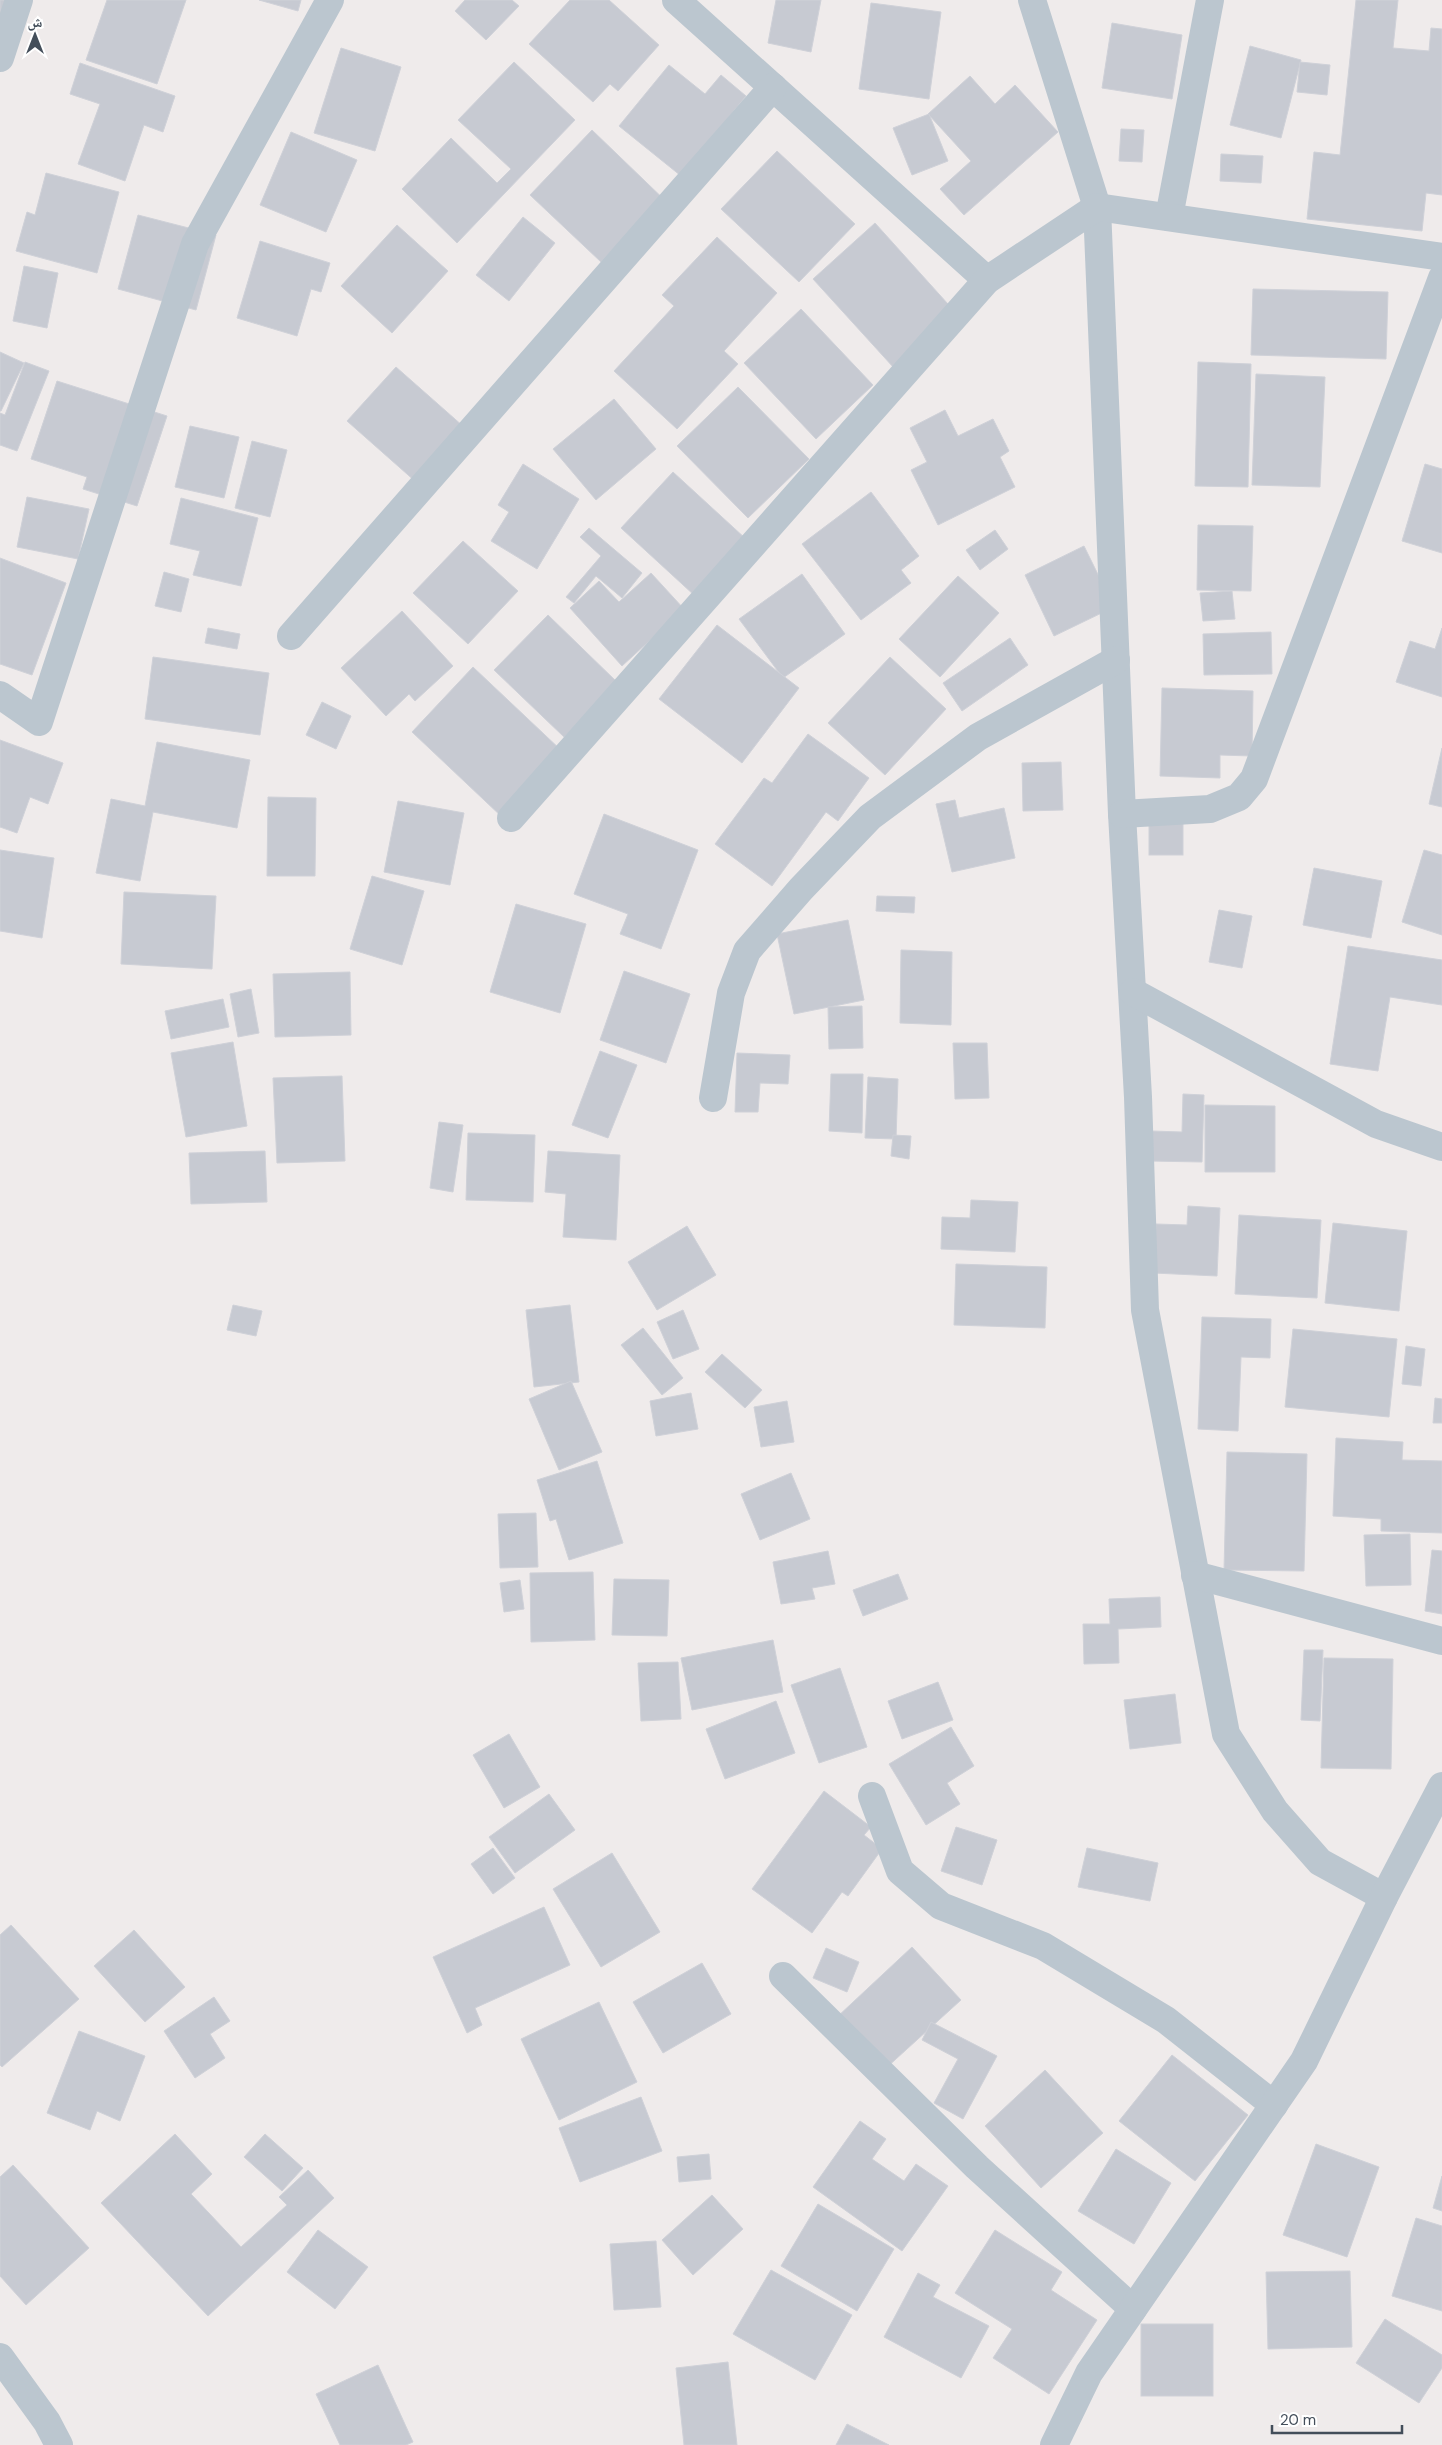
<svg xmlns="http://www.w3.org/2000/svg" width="1442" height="2445" viewBox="0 0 1442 2445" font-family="'DM Sans','Noto Naskh Arabic',sans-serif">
  <rect width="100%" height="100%" fill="#efebeb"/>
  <!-- building -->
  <g fill="#c7cad2" stroke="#cfd1d8">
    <polygon points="0,0 7,0 0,27"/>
    <polygon points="107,0 186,0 157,84 86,60"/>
    <polygon points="259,0 301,0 298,11"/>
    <polygon points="465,0 512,0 519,6 486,40 455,11"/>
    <polygon points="570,0 609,0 659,45 618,91 610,84 593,102 529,44"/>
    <polygon points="776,0 821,0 811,52 768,43"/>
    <polygon points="1356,0 1398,0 1393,48 1429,51 1431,28 1442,29 1442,195 1426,193 1422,231 1307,219 1314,152 1340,155"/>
    <polygon points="871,3 941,12 929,99 859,89"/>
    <polygon points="1112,23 1182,35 1172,99 1102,88"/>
    <polygon points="1250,46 1301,60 1281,138 1230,125"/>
    <polygon points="341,48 401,67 375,151 314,133"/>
    <polygon points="514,62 575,120 457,243 402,189 451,138 497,183 511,169 458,120"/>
    <polygon points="1300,62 1330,65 1327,95 1297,92"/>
    <polygon points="80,63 175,96 163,132 144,125 125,181 78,164 100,104 70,94"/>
    <polygon points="669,65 705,94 721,75 746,96 728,118 691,184 619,126"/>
    <polygon points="970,76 995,104 1015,85 1058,132 964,215 940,189 971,161 928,114"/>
    <polygon points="929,114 948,161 912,175 893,128"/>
    <polygon points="1121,129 1144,130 1142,162 1119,161"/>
    <polygon points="592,130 674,209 615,247 601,262 530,195"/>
    <polygon points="291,132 357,160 326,232 260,205"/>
    <polygon points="777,151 855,224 799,282 721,209"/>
    <polygon points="1221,154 1263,156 1261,183 1220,181"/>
    <polygon points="46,173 119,192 97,273 16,251 27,212 35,215"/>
    <polygon points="138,215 216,235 196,310 118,289"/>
    <polygon points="523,217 555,243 509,301 476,275"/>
    <polygon points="875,223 966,324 904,379 813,279"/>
    <polygon points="397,225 448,271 392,333 341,286"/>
    <polygon points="717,237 777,293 724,351 738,364 677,429 614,371 674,306 662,295"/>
    <polygon points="260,241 330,263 321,292 311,289 297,336 237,318"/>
    <polygon points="24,266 58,273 47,328 13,321"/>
    <polygon points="1253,289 1388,292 1386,359 1251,355"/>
    <polygon points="801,309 873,385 816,439 744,363"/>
    <polygon points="0,352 24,363 1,411 0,411"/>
    <polygon points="25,362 49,371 17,451 0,445 0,413 5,415"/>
    <polygon points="1198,362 1251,364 1248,487 1195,486"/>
    <polygon points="396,367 464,427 416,482 347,421"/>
    <polygon points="1256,374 1325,377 1320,487 1252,485"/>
    <polygon points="57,381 167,416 137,506 83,489 87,477 31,459"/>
    <polygon points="738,387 809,459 748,518 677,446"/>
    <polygon points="614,399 656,449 596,500 553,449"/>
    <polygon points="945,410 958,436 993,419 1009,451 1000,457 1015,487 938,525 911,470 927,462 910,428"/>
    <polygon points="190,426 239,437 224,498 175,487"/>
    <polygon points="252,441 287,450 270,517 235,508"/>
    <polygon points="523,464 579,499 537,569 491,541 509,512 498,505"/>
    <polygon points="1425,464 1442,469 1442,553 1402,541"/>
    <polygon points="673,472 746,539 694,595 621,528"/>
    <polygon points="871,492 919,556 901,570 911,583 861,620 802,544"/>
    <polygon points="27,497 89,509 78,559 17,547"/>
    <polygon points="181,498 258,518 241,586 193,575 200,551 170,544"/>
    <polygon points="1198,525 1253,526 1251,591 1197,590"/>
    <polygon points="589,528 642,573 622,598 596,576 574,603 566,597 601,556 580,537"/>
    <polygon points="995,530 1008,549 980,570 966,550"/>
    <polygon points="463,541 518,591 468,644 413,593"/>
    <polygon points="1084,546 1114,607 1054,636 1025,575"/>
    <polygon points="0,558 66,583 32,675 0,664"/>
    <polygon points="164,572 189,579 181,612 155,606"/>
    <polygon points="651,573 684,609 622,666 570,608 599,581 619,602"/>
    <polygon points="802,574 845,634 783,678 739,619"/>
    <polygon points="958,576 999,613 940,677 899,639"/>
    <polygon points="1232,591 1235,619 1203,621 1200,593"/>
    <polygon points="402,611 453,666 415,701 409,694 386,716 341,668"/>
    <polygon points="548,615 618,683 564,737 494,670"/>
    <polygon points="717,625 799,688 742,763 659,699"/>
    <polygon points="208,628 240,634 237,649 205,643"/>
    <polygon points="1442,628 1442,697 1396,682 1410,641 1435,649"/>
    <polygon points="1271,632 1272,674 1204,675 1203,634"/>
    <polygon points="1010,638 1028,665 962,711 943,683"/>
    <polygon points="153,657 269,673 260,735 145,719"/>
    <polygon points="890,657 946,709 885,775 828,723"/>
    <polygon points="473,667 563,752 502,817 412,732"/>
    <polygon points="1162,688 1253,691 1252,756 1220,755 1220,778 1160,776"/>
    <polygon points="322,702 351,716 336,749 306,735"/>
    <polygon points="808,734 869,778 838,821 826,812 772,886 715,844 764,778 772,783"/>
    <polygon points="0,740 63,763 48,804 30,797 17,833 0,827"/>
    <polygon points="157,742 250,760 237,828 153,812 140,881 96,873 111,799 145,806"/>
    <polygon points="1442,748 1442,807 1429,804"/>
    <polygon points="1061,762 1063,810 1023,811 1022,763"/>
    <polygon points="268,797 316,798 315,876 267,876"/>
    <polygon points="955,800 959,818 1004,808 1015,858 952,872 936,804"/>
    <polygon points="398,801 464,813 450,885 384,872"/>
    <polygon points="604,814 698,850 661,949 620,934 628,914 574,894"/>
    <rect x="1149" y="821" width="34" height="34"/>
    <polygon points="0,850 54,858 42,938 0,931"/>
    <polygon points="1424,850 1442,855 1442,935 1402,922"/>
    <polygon points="1314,868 1382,881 1371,938 1303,925"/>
    <polygon points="372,876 424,891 402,965 350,949"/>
    <polygon points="124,892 216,896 212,969 121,964"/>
    <polygon points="877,896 915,897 914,913 876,911"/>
    <polygon points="516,904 586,924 560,1013 490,992"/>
    <polygon points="1219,910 1252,916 1242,968 1209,962"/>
    <polygon points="848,920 864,1000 794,1014 777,934"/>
    <polygon points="1348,946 1442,960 1442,1005 1390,997 1378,1071 1330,1064"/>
    <polygon points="901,950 952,952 951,1025 900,1023"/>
    <polygon points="624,971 690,994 666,1063 600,1040"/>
    <polygon points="350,972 351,1035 275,1037 273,974"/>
    <polygon points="251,989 259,1033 238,1037 230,994"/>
    <polygon points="223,999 229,1027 171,1039 165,1011"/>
    <polygon points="862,1006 863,1048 829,1049 828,1007"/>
    <polygon points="233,1042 247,1126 186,1137 171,1053"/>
    <polygon points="953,1043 987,1043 989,1098 955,1099"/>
    <polygon points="600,1051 637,1065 608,1138 572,1125"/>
    <polygon points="737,1053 790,1055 788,1084 760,1083 758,1112 735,1112"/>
    <polygon points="831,1074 863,1074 862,1133 829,1131"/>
    <polygon points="342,1076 345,1161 277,1163 273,1078"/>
    <polygon points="868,1077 898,1079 896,1139 865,1138"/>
    <polygon points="1183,1094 1204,1095 1202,1162 1150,1161 1151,1131 1182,1132"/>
    <polygon points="1205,1105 1275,1106 1275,1172 1205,1172"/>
    <polygon points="439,1122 463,1125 453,1192 430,1188"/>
    <polygon points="468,1133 535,1135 533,1202 466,1200"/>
    <polygon points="893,1135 911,1136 909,1159 891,1156"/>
    <polygon points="265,1151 267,1202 191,1204 189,1153"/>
    <polygon points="548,1151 620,1155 616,1240 563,1237 566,1194 545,1192"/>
    <polygon points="971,1200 1018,1202 1015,1252 941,1249 942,1217 970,1218"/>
    <polygon points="1188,1206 1220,1208 1217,1276 1154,1273 1156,1224 1187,1225"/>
    <polygon points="1239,1215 1321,1220 1317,1298 1235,1294"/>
    <polygon points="1333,1223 1407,1231 1399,1311 1325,1303"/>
    <polygon points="687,1226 716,1275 657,1310 628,1262"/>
    <polygon points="956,1264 1047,1267 1045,1328 954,1325"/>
    <polygon points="233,1305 262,1311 256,1336 227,1330"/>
    <polygon points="570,1305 579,1382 534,1387 526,1310"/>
    <polygon points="683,1310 699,1349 673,1359 657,1322"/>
    <polygon points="1202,1317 1271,1319 1270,1358 1241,1357 1238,1431 1198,1429"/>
    <polygon points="643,1328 683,1378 662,1395 621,1345"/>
    <polygon points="1293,1329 1397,1339 1389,1417 1285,1407"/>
    <polygon points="1406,1346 1425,1349 1421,1386 1402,1384"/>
    <polygon points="722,1354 762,1390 745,1408 705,1372"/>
    <polygon points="571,1381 602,1452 559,1470 529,1399"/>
    <polygon points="691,1393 698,1429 656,1436 650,1401"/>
    <polygon points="1435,1398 1442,1399 1442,1423 1433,1423"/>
    <polygon points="787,1401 794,1442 761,1447 754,1407"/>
    <polygon points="1336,1438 1403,1442 1402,1460 1442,1461 1442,1533 1381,1531 1381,1519 1333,1516"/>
    <polygon points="1227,1452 1307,1454 1304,1571 1224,1570"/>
    <polygon points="597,1461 623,1543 569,1560 556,1519 550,1521 537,1480"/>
    <polygon points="791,1473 810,1519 760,1540 741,1494"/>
    <polygon points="536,1513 538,1567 500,1568 498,1514"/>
    <polygon points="1410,1534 1411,1585 1366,1586 1364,1535"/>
    <polygon points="1432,1550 1442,1551 1442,1614 1425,1611"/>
    <polygon points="828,1551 835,1584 812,1588 815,1599 781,1604 773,1562"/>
    <polygon points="593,1572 595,1640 531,1642 530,1573"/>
    <polygon points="898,1574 908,1599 863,1616 853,1590"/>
    <polygon points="614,1579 669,1580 667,1636 612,1635"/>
    <polygon points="520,1580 524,1609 504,1612 500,1583"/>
    <polygon points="1160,1597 1161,1627 1118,1629 1119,1663 1084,1664 1083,1624 1110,1624 1109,1599"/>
    <polygon points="773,1640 783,1692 692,1710 681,1658"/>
    <polygon points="1304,1650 1323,1650 1320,1721 1301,1720"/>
    <polygon points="1324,1658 1393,1659 1391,1769 1321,1768"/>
    <polygon points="678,1662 681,1719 641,1721 638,1663"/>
    <polygon points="840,1668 867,1747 819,1763 791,1685"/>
    <polygon points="938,1682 953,1720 902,1739 888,1701"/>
    <polygon points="1175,1694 1181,1743 1130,1749 1124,1700"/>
    <polygon points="776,1701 795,1753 725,1779 706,1729"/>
    <polygon points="951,1727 974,1766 947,1783 960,1804 926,1825 889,1764"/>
    <polygon points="509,1734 540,1787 504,1808 473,1755"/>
    <polygon points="824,1791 871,1827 864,1835 882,1849 848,1896 842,1892 812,1933 752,1889"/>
    <polygon points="549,1794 575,1830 515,1873 489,1837"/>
    <polygon points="956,1827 997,1840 982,1885 941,1871"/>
    <polygon points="493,1848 515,1878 493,1894 471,1864"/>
    <polygon points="1087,1848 1158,1863 1150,1901 1078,1887"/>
    <polygon points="612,1853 660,1932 601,1967 553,1889"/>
    <polygon points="544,1907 570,1965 475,2008 482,2025 467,2033 433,1957"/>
    <polygon points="11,1925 79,1999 2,2067 0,2065 0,1935"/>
    <polygon points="134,1930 185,1987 145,2022 94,1966"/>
    <polygon points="912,1947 961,2000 885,2069 836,2018"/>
    <polygon points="826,1948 859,1962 847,1992 813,1978"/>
    <polygon points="702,1963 731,2014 663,2053 633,2002"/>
    <polygon points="214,1997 230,2021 210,2034 225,2058 195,2078 164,2031"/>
    <polygon points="599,2002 637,2082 559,2120 521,2039"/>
    <polygon points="931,2022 997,2056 963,2119 934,2103 958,2059 922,2040"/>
    <polygon points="79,2031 145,2056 120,2121 97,2111 90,2130 47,2113"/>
    <polygon points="1172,2055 1248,2115 1195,2181 1119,2121"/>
    <polygon points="1045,2070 1103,2133 1041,2188 985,2126"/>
    <polygon points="641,2097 662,2151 580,2182 559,2128"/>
    <polygon points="860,2121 886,2139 872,2159 904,2181 916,2164 948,2186 902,2251 813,2187"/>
    <polygon points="175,2134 212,2174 191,2194 241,2247 287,2205 279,2197 308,2170 334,2198 208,2316 101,2203"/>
    <polygon points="265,2134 303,2168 282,2191 244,2157"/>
    <polygon points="1316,2144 1379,2167 1347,2257 1283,2235"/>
    <polygon points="1116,2149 1171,2183 1134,2244 1078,2211"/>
    <polygon points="709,2154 711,2179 679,2182 677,2157"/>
    <polygon points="13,2165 89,2248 26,2305 0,2276 0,2177"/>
    <polygon points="1442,2176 1442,2211 1433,2208"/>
    <polygon points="712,2195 743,2229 693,2275 662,2240"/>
    <polygon points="818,2204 894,2249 857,2311 781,2266"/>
    <polygon points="1416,2218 1442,2226 1442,2311 1392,2296"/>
    <polygon points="318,2230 368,2267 335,2309 287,2272"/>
    <polygon points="995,2230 1062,2272 1051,2290 1097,2320 1049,2394 993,2358 1012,2329 955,2293"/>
    <polygon points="656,2241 661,2307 614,2310 610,2244"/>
    <polygon points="771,2270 852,2315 815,2380 733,2334"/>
    <polygon points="1350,2271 1352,2347 1268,2349 1266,2272"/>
    <polygon points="918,2273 940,2285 933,2297 989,2326 961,2378 884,2337"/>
    <polygon points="1385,2319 1442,2355 1442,2368 1419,2403 1356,2363"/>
    <rect x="1141" y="2324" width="72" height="72"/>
    <polygon points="728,2362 737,2445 684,2445 676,2368"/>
    <polygon points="378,2365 413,2442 406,2445 340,2445 316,2394"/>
    <polygon points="847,2424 889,2445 836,2445"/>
  </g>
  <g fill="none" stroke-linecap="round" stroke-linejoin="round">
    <!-- minor -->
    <g stroke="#bbc6cf" stroke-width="28">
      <polyline points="676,0 987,280"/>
      <polyline points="1032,0 1097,207 1122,814 1138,1097 1145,1310 1226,1734 1275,1811 1320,1862 1384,1897"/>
      <polyline points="0,58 19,0"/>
      <polyline points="1169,217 1210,0"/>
      <polyline points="291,636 773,87"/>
      <polyline points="0,695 39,722 195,244 330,0"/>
      <polyline points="1122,814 1210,809 1239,797 1254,779 1442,278"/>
      <polyline points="511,818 987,280 1097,207 1442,257"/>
      <polyline points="1133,992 1376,1124 1442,1147"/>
      <polyline points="713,1098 731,993 747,951 801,889 870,817 978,737 1116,660"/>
      <polyline points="1195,1575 1442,1641"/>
      <polyline points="872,1796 900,1871 941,1906 1043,1946 1166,2020 1274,2105"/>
      <polyline points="783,1976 977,2167 1133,2309"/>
      <polyline points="0,2357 47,2422 59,2445"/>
      <polyline points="1054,2445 1089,2373 1304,2061 1384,1897 1442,1786"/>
    </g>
  </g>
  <!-- north arrow -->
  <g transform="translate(35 35)" stroke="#ffffff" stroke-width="4" paint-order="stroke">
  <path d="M0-4L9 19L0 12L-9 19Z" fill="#434e5a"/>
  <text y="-8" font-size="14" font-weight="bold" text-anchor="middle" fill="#434e5a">ش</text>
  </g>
  <!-- scale -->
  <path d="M1272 2425v8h130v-8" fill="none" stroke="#434e5a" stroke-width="2.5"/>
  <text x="1280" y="2425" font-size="15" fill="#434e5a" stroke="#ffffff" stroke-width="4" paint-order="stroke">20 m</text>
</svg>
